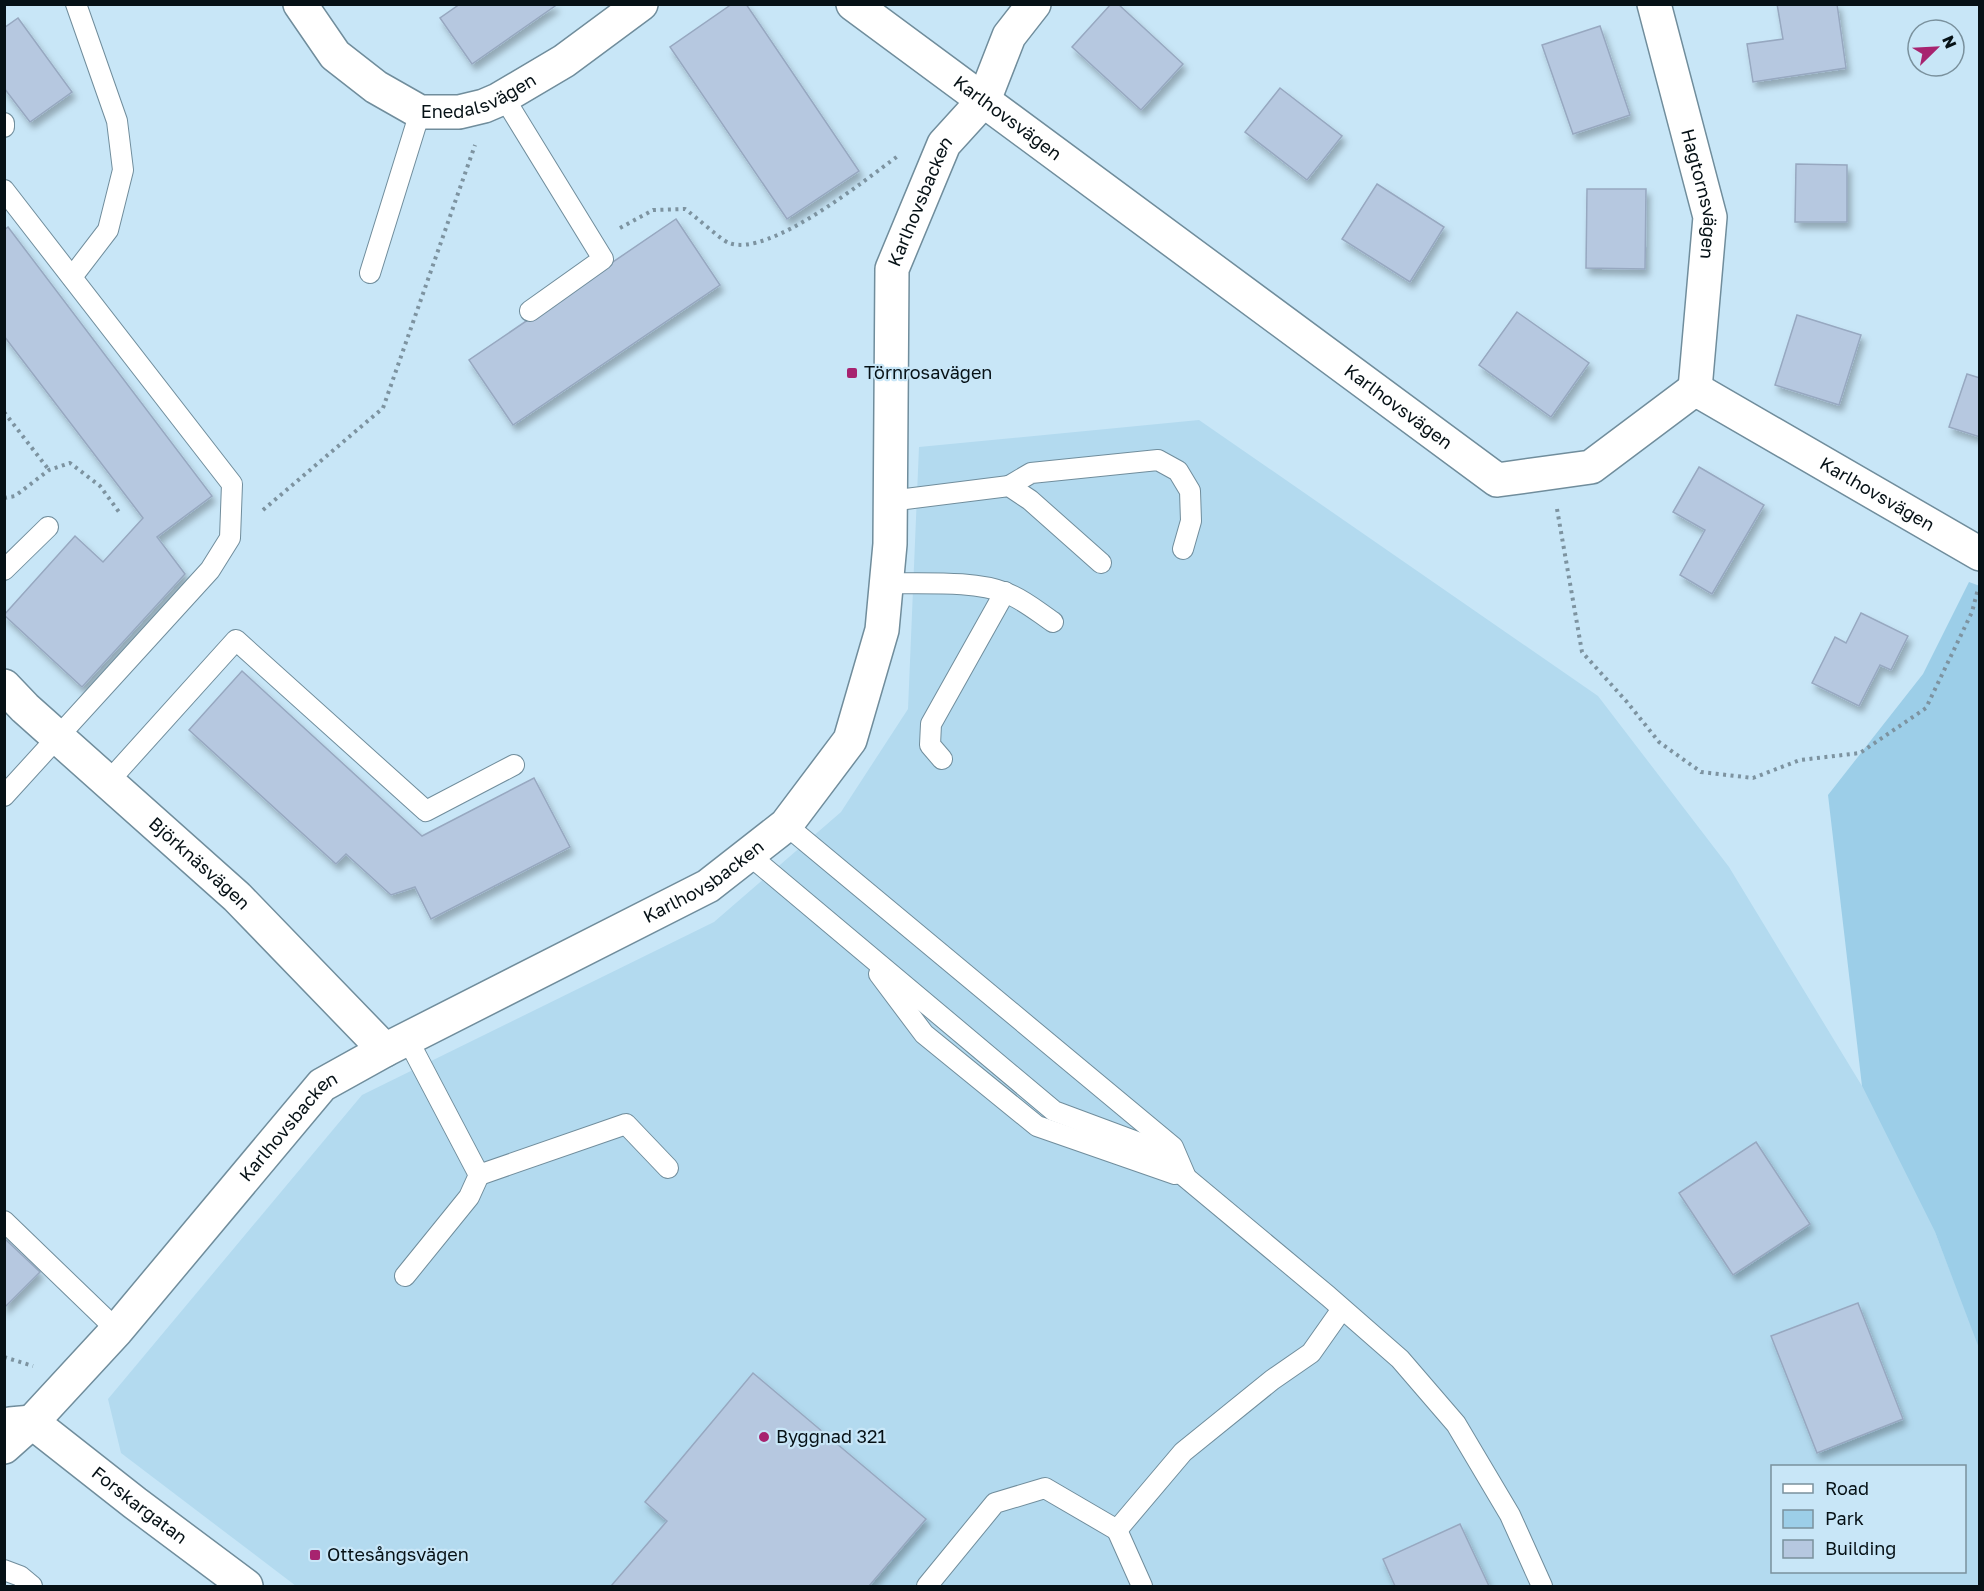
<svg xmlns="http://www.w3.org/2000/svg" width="1984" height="1591" viewBox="0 0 1984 1591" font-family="'Golos Text',sans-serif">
  <defs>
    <filter id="shadow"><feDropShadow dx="3.5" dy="6" stdDeviation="3" flood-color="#0004"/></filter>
  </defs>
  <rect width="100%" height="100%" fill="#c8e6f7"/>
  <!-- built -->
  <path fill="#b3daef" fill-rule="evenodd" d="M1199 420 1598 696 1729 867 1862 1086 1935 1232 1979 1345V1586H296L121 1453 108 1399 362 1095 714 922 841 812 908 709 919 447ZM1772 1466H1964V1572H1772Z"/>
  <!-- green -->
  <polygon fill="#9ccee8" points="1969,582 1980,586 1979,1348 1935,1232 1862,1086 1828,795 1923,674"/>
  <!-- building -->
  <g fill="#b6c8e0" stroke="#97a8c0" stroke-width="1.5" filter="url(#shadow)">
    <polygon points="460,4 554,4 555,6 472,64 440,18"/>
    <polygon points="732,4 746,4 859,171 787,219 670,47"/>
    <polygon points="1111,4 1118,4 1183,64 1141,110 1072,47"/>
    <polygon points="1777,4 1837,4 1846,68 1753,82 1747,44 1783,39"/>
    <polygon points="18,18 72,92 30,122 4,88 4,28"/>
    <polygon points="1600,26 1630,115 1573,134 1542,45"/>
    <polygon points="1280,88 1342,136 1307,180 1245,132"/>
    <polygon points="1796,164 1847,165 1847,222 1795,222"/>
    <polygon points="1377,184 1444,227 1410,282 1342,239"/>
    <polygon points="1587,189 1646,189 1645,269 1586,268"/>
    <polygon points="676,219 720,285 513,425 469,360"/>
    <polygon points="8,227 212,496 157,537 185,574 82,687 4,615 75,536 103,562 143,518 4,336 4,230"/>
    <polygon points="1517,312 1589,363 1551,417 1479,365"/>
    <polygon points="1797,315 1861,335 1839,405 1775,385"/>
    <polygon points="1967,374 1980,378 1980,437 1949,427"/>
    <polygon points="1699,467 1764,505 1712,594 1680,575 1705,530 1673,512"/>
    <polygon points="1861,613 1908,636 1891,670 1880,665 1859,706 1812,683 1835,637 1846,643"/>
    <polygon points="242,671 422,836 534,778 570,847 431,919 415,887 391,895 346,854 336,864 189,730"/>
    <polygon points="1756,1142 1810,1224 1733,1275 1679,1193"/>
    <polygon points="4,1238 40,1272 4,1308"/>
    <polygon points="1858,1303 1903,1419 1817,1453 1771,1336"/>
    <polygon points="753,1373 926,1519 869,1586 611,1586 667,1521 645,1502"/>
    <polygon points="1460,1524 1489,1586 1395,1586 1383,1559"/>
  </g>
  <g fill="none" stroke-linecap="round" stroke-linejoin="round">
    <!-- service casing -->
    <g stroke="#708d9c" stroke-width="22">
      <g id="service">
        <polyline points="503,96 603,259 530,311"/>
        <polyline points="4,123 4,127"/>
        <polyline points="4,190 232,484 230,538 210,570 4,796"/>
        <polyline points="370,273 420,112"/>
        <polyline points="72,277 108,230 123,170 117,121 76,4"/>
        <polyline points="1009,486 1031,473 1158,460 1178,471 1190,491 1191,521 1183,549"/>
        <polyline points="890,501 1009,486 1030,500 1101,563"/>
        <polyline points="4,570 48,527"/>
        <path d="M886 583C920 584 975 580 1006 593 1023 599 1038 612 1053 622"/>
        <polyline points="942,759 930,745 931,724 1005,592"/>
        <polyline points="108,782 236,640 426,811 514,765"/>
        <polyline points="786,825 1173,1147 1185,1175"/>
        <polyline points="748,854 1054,1111 1148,1146 1328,1296 1400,1359 1456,1424 1510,1515 1542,1586"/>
        <polyline points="879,974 924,1034 1037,1126 1175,1174"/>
        <polyline points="479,1175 626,1124 668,1168"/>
        <polyline points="4,1221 117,1330"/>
        <polyline points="405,1276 469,1197 479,1175 407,1038"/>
        <polyline points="1117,1530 1142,1586"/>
        <polyline points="4,1570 20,1576 32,1586"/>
        <polyline points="927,1586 995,1503 1045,1488 1117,1530 1183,1452 1272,1380 1311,1353 1342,1309"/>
      </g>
    </g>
    <!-- minor casing -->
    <g stroke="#708d9c" stroke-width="36">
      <g id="minor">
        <path id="s1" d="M300 4 335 55 376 87 420 112H459L484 106 498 100 564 61 641 4"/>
        <path id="s2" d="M853 4 1497 480 1591 467 1695 389 1980 554"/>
        <path id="s3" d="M1654 4 1710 217 1695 389"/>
        <path id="s4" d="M4 686 25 708 237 897 385 1050"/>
        <path id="s5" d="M10 1424 32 1422 135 1503 246 1586"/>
        <path id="s6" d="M4 1447 32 1422 117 1330 322 1085 385 1050 708 886 786 825 850 740 882 630 890 544 892 269 944 144 984 100 1009 36 1034 4"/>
      </g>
    </g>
    <!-- path -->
    <g stroke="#7d93a0" stroke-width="4" stroke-dasharray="3 4.5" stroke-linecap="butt">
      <path d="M620 228 653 210 685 209C694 215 721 240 729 243 769 258 866 179 898 156"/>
      <polyline points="4,412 49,470"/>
      <polyline points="4,498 15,496 49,470 70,463 100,486 119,512"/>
      <polyline points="1557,509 1582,652 1627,702 1659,742 1701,772 1753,778 1800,760 1860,753 1926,708 1972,612 1978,589"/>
      <polyline points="263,510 383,408 475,145"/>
      <polyline points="4,1357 33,1366"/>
    </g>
    <!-- service -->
    <use href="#service" stroke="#fff" stroke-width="20"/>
    <!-- minor -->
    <use href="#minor" stroke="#fff" stroke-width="33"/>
  </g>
  <!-- markers -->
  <g fill="#a7236f" stroke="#c8e6f7" stroke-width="2">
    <rect x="846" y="367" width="12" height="12" rx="3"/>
    <circle cx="764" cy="1437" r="6"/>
    <rect x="309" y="1549" width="12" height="12" rx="3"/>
  </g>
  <g text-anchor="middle" stroke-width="4.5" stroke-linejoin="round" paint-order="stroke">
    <!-- street labels -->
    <g font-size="18" fill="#061116" stroke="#c8e6f7">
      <text dy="6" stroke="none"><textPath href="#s1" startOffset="226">Enedalsvägen</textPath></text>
      <text dy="6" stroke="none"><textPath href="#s2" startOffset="192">Karlhovsvägen</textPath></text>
      <text dy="6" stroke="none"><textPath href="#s3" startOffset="196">Hagtornsvägen</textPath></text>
      <text dy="6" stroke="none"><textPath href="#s6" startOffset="1671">Karlhovsbacken</textPath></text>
      <text dy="6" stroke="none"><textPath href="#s2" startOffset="678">Karlhovsvägen</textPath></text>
      <text dy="6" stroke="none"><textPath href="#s2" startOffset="1236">Karlhovsvägen</textPath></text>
      <text dy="6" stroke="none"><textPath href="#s4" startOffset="264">Björknäsvägen</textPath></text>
      <text dy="6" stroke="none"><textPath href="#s6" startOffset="915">Karlhovsbacken</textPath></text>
      <text dy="6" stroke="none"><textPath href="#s6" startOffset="429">Karlhovsbacken</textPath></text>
      <text dy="6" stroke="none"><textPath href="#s5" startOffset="158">Forskargatan</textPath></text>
    </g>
    <!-- poi labels -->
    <g font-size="18" fill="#061116" stroke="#c8e6f7" text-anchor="start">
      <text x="864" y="379">Törnrosavägen</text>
      <text x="776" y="1443">Byggnad 321</text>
      <text x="327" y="1561">Ottesångsvägen</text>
    </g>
  </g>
  <!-- border -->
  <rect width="1984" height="1591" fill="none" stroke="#061116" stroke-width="12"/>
  <!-- legend -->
  <rect x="1771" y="1465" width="195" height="108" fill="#c8e6f7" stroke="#7a919d" stroke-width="1.5"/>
  <rect x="1783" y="1484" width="30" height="9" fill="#ffffff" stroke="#7a919d" stroke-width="1.5"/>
  <text x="1825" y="1495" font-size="18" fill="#061116">Road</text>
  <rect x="1783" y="1510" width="30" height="18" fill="#9ccee8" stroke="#7a919d" stroke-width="1.5"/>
  <text x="1825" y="1525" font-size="18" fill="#061116">Park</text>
  <rect x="1783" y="1540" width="30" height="18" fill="#b6c8e0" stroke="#7a919d" stroke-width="1.5"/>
  <text x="1825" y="1555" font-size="18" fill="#061116">Building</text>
  <!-- north arrow -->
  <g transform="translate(1936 48) rotate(66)"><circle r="28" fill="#c8e6f7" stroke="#7a919d" stroke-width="1.5"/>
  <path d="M0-4.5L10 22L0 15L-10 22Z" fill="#a7236f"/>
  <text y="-9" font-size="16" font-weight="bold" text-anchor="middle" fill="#061116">N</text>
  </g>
</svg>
